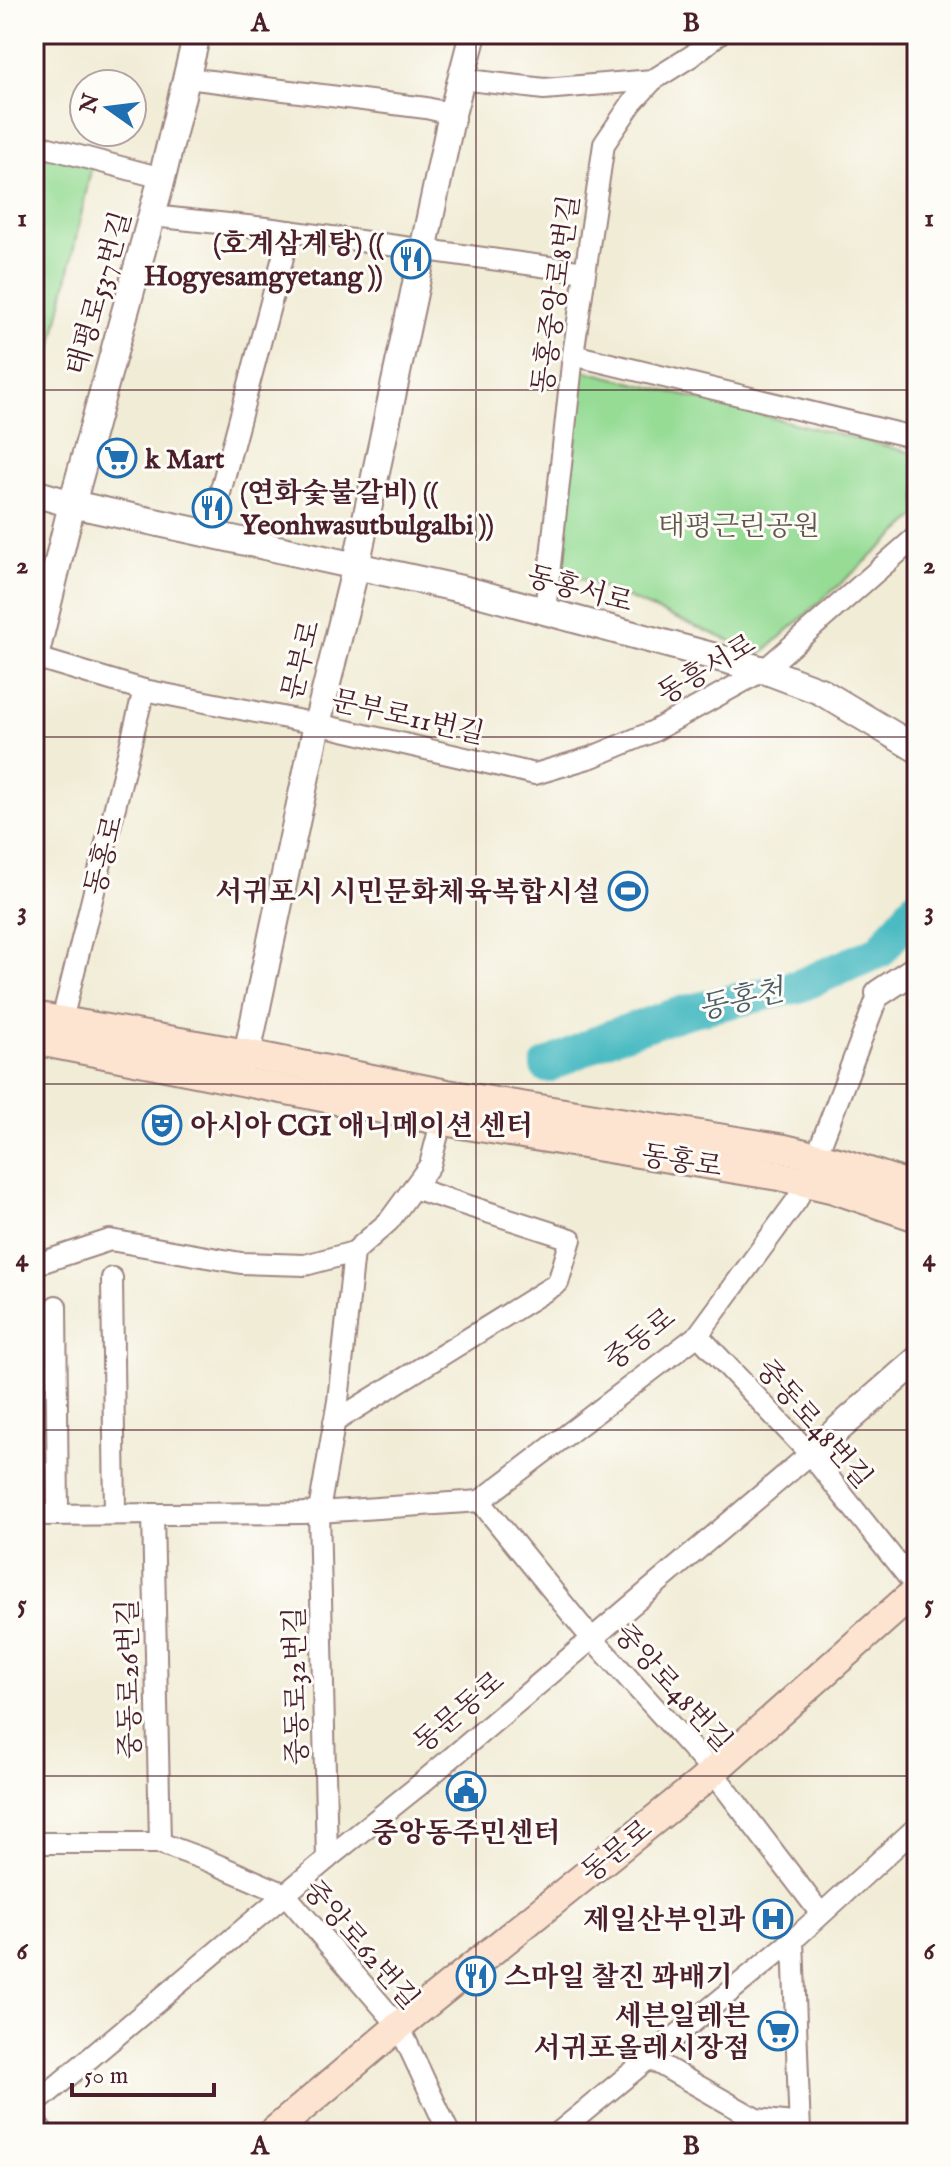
<svg xmlns="http://www.w3.org/2000/svg" width="951" height="2167" viewBox="0 0 951 2167" font-family="'IM FELL English','Noto Serif KR',serif">
  <rect width="100%" height="100%" fill="#fdfcf7"/>
  <filter id="ink" filterUnits="userSpaceOnUse"><feTurbulence type="fractalNoise" baseFrequency=".0125" numOctaves="2"/><feDisplacementMap in="SourceGraphic" scale="16" xChannelSelector="R" yChannelSelector="G"/><feConvolveMatrix kernelMatrix="1 2 1 2 8 2 1 2 1" color-interpolation-filters="sRGB"/></filter>
  <filter id="wash" filterUnits="userSpaceOnUse"><feTurbulence type="fractalNoise" baseFrequency=".006" numOctaves="4" result="noise"/><feDisplacementMap in="SourceGraphic" scale="32" xChannelSelector="R" yChannelSelector="G"/><feGaussianBlur stdDeviation="1.8" result="paint"/><feColorMatrix in="noise" values="0 0 0 0 0 0 0 0 0 0 0 0 0 0 0 0 0 1.4 0 .05"/><feComposite in="paint" operator="in"/></filter>
  <g filter="url(#wash)">
    <rect width="100%" height="100%" fill="#f1ecd6"/>
    <!-- green -->
    <g fill="#96dc95" stroke="#707e60" stroke-width="2">
      <polygon points="34,151 92,165 34,431"/>
      <polygon points="582,370 917,454 917,516 761,654 563,571"/>
    </g>
    <g fill="none" stroke-linecap="round" stroke-linejoin="round">
      <!-- river -->
      <polyline stroke="#4cbbc3" stroke-width="34" points="547,1066 609,1037 685,1012 799,986 880,951 917,905"/>
    </g>
  </g>
  <g filter="url(#ink)">
    <g fill="none" stroke-linecap="round" stroke-linejoin="round">
      <!-- minor casing -->
      <g stroke="#9e8680" stroke-width="24">
        <g id="minor">
          <polyline points="187,78 426,108 452,114"/>
          <polyline points="461,79 544,89 653,80"/>
          <polyline points="34,144 162,178"/>
          <polyline points="152,216 266,228 585,272"/>
          <polyline points="573,355 917,438"/>
          <polyline points="209,534 290,231"/>
          <polyline points="545,611 573,355 604,144 632,103 653,80 693,55 719,34"/>
          <polyline points="34,657 144,690 317,724 535,774 592,757 652,732 764,670 917,536"/>
          <polyline points="62,1020 144,690"/>
          <polyline points="34,1265 110,1240 241,1263 305,1265 354,1252 389,1221 430,1165 444,1111"/>
          <polyline points="112,1278 115,1514"/>
          <polyline points="56,1306 58,1515"/>
          <polyline points="698,1335 810,1454 917,1588"/>
          <polyline points="334,1422 558,1283 571,1239 413,1188"/>
          <polyline points="480,1501 582,1627 712,1771 821,1914"/>
          <polyline points="153,1514 160,1843"/>
          <polyline points="34,1515 304,1513 480,1501 698,1335 797,1200 816,1157 879,993"/>
          <polyline points="34,1843 160,1843 206,1860 285,1894 399,2026 449,2133"/>
          <polyline points="327,1859 319,1511 338,1401 354,1252"/>
          <polyline points="793,1940 800,2133"/>
          <polyline points="649,2058 756,2119 793,2123 799,2122"/>
          <polyline points="34,2105 327,1859 417,1787 810,1454"/>
          <polyline points="34,2121 44,2133"/>
          <polyline points="558,2133 793,1940 917,1827"/>
        </g>
      </g>
      <!-- tertiary casing -->
      <g stroke="#9e8680" stroke-width="30">
        <g id="tertiary">
          <polyline points="34,493 72,504 466,590 764,670 820,691 917,749"/>
          <polyline points="35,657 72,504 162,178 197,34"/>
          <polyline points="879,993 917,968"/>
          <polyline points="232,1069 247,1054 317,724 356,566 452,114 473,34"/>
          <polyline points="810,1454 917,1360"/>
        </g>
      </g>
      <!-- secondary casing -->
      <g stroke="#9e8680" stroke-width="32">
        <g id="secondary">
          <polyline points="34,1016 247,1054 447,1094 785,1149 842,1163 917,1188"/>
          <polyline points="34,1040 443,1121 779,1176 834,1189 917,1217"/>
          <polyline points="272,2133 399,2026 700,1783 917,1590"/>
        </g>
      </g>
      <!-- minor -->
      <use href="#minor" stroke="#fff" stroke-width="20"/>
      <!-- tertiary -->
      <use href="#tertiary" stroke="#fff" stroke-width="26"/>
      <!-- secondary -->
      <use href="#secondary" stroke="#fde4d0" stroke-width="28"/>
    </g>
  </g>
  <!-- grid -->
  <path fill="none" stroke="#4a1f2b" stroke-width="2" stroke-opacity="0.55" d="M476 34V2133M34 390H917M34 737H917M34 1084H917M34 1430H917M34 1776H917"/>
  <!-- icons -->
  <defs>
    <g id="restaurant-ring" transform="scale(2)"><circle r="9.5" fill="#fdfcf7" stroke="#1f6fb2" stroke-width="1.5"/><path d="M-5-6h1v4h1v-4h1v4h1v-4h1v5L-1.5 .5V6h-2V.5L-5-1ZM5-6V6H3V1.5H1.5Q1.5-4 5-6Z" fill="#1f6fb2"/></g>
    <g id="supermarket-ring" transform="scale(2)"><circle r="9.5" fill="#fdfcf7" stroke="#1f6fb2" stroke-width="1.5"/><path d="M-6-5.5h2.5l.6 2H6L4.5 2H-2.5L-4.4-4H-6ZM-1.5 3.2a1.3 1.3 0 1 0 .1 0ZM3 3.2a1.3 1.3 0 1 0 .1 0Z" fill="#1f6fb2"/></g>
    <g id="stadium-ring" transform="scale(2)"><circle r="9.5" fill="#fdfcf7" stroke="#1f6fb2" stroke-width="1.5"/><path d="M0-5a6.5 5 0 1 0 0 10a6.5 5 0 1 0 0-10ZM-3.5-1.8h7v3.6h-7Z" fill="#1f6fb2"/></g>
    <g id="theatre-ring" transform="scale(2)"><circle r="9.5" fill="#fdfcf7" stroke="#1f6fb2" stroke-width="1.5"/><path d="M-5-5.5Q0-4 5-5.5V0Q5 5 0 6Q-5 5-5 0ZM-3.3-2.5H-1v1.5H-3.3ZM1-2.5H3.3v1.5H1ZM-2.8 1Q0 5.5 2.8 1Z" fill="#1f6fb2"/></g>
    <g id="civic-ring" transform="scale(2)"><circle r="9.5" fill="#fdfcf7" stroke="#1f6fb2" stroke-width="1.5"/><path d="M-.6-6.5H3V-4.5H.6V-3L4-1V1h2V6H-6V1h2V-1L-.6-3ZM-1.2 2.5V6h2.4V2.5Z" fill="#1f6fb2"/></g>
    <g id="hospital-ring" transform="scale(2)"><circle r="9.5" fill="#fdfcf7" stroke="#1f6fb2" stroke-width="1.5"/><path d="M-5-5h3v3.5h4V-5h3V5h-3V1.5h-4V5h-3Z" fill="#1f6fb2"/></g>
  </defs>
  <g fill-rule="evenodd">
    <use href="#restaurant-ring" x="411" y="259"/>
    <use href="#supermarket-ring" x="117" y="458"/>
    <use href="#restaurant-ring" x="212" y="508"/>
    <use href="#stadium-ring" x="628" y="891"/>
    <use href="#theatre-ring" x="162" y="1125"/>
    <use href="#civic-ring" x="466" y="1791"/>
    <use href="#hospital-ring" x="773" y="1919"/>
    <use href="#restaurant-ring" x="476" y="1976"/>
    <use href="#supermarket-ring" x="778" y="2031"/>
  </g>
  <g text-anchor="middle" stroke-width="6" stroke-linejoin="round" paint-order="stroke">
    <!-- poi labels -->
    <g font-size="28" font-weight="bold" fill="#4a1f2b" stroke="#fdfcf7" text-anchor="end">
      <text x="383" y="253">(호계삼계탕) ((<tspan x="383" dy="32">Hogyesamgyetang ))</tspan></text>
      <text x="145" y="468" text-anchor="start">k Mart</text>
      <text x="240" y="502" text-anchor="start">(연화숯불갈비) ((<tspan x="240" dy="32">Yeonhwasutbulgalbi ))</tspan></text>
      <text x="600" y="901">서귀포시 시민문화체육복합시설</text>
      <text x="190" y="1135" text-anchor="start">아시아 CGI 애니메이션 센터</text>
      <text x="466" y="1842" text-anchor="middle">중앙동주민센터</text>
      <text x="745" y="1929">제일산부인과</text>
      <text x="504" y="1986" text-anchor="start">스마일 찰진 꽈배기</text>
      <text x="750" y="2025">세븐일레븐<tspan x="750" dy="32">서귀포올레시장점</tspan></text>
    </g>
    <!-- street labels -->
    <g font-size="28" fill="#4a1f2b" stroke="#fdfcf7">
      <text transform="translate(98 293) rotate(-74)" y="10">태평로537번길</text>
      <text transform="translate(555 294) rotate(-82)" y="10">동홍중앙로8번길</text>
      <text transform="translate(580 588) rotate(15)" y="10">동홍서로</text>
      <text transform="translate(300 660) rotate(-76)" y="10">문부로</text>
      <text transform="translate(706 668) rotate(-31)" y="10">동흥서로</text>
      <text transform="translate(408 716) rotate(13)" y="10">문부로11번길</text>
      <text transform="translate(103 855) rotate(-76)" y="10">동홍로</text>
      <text transform="translate(682 1160) rotate(9)" y="10">동홍로</text>
      <text transform="translate(639 1338) rotate(-38)" y="10">중동로</text>
      <text transform="translate(815 1423) rotate(49)" y="10">중동로48번길</text>
      <text transform="translate(128 1679) rotate(-91)" y="10">중동로26번길</text>
      <text transform="translate(295 1686) rotate(-91)" y="10">중동로32번길</text>
      <text transform="translate(674 1687) rotate(48)" y="10">중앙로48번길</text>
      <text transform="translate(458 1711) rotate(-40)" y="10">동문동로</text>
      <text transform="translate(616 1850) rotate(-39)" y="10">동문로</text>
      <text transform="translate(362 1944) rotate(49)" y="10">중앙로62번길</text>
    </g>
    <!-- park labels -->
    <g font-size="28" fill="#61584b" stroke="#fdfcf7">
      <text x="739" y="535">태평근린공원</text>
    </g>
    <!-- water labels -->
    <g font-size="30" font-style="italic" fill="#4b5d68" stroke="#fdfcf7">
      <text transform="translate(741 999) rotate(-13)" y="10">동홍천</text>
    </g>
  </g>
  <!-- margin -->
  <rect width="951" height="2167" fill="none" stroke="#fdfcf7" stroke-width="88"/>
  <!-- north arrow -->
  <g transform="translate(108 108) rotate(284)"><circle r="38" fill="#fdfcf7" stroke="#b5a4a5" stroke-width="2"/>
  <path d="M0-6L14 30L0 20L-14 30Z" fill="#1f6fb2"/>
  <text y="-12" font-size="22" font-weight="bold" text-anchor="middle" fill="#4a1f2b">N</text>
  </g>
  <!-- scale -->
  <path d="M72 2083v12h142v-12" fill="none" stroke="#4a1f2b" stroke-width="4"/>
  <text x="84" y="2083" font-size="24" fill="#4a1f2b" stroke="#fdfcf7" stroke-width="6" paint-order="stroke">50 m</text>
  <rect x="44" y="44" width="863" height="2079" fill="none" stroke="#4a1f2b" stroke-width="3"/>
  <g font-size="26" text-anchor="middle" font-weight="bold" fill="#4a1f2b">
    <text x="260" y="31">A</text>
    <text x="691" y="31">B</text>
    <text x="22" y="226">1</text>
    <text x="929" y="226">1</text>
    <text x="22" y="573">2</text>
    <text x="929" y="573">2</text>
    <text x="22" y="919">3</text>
    <text x="929" y="919">3</text>
    <text x="22" y="1266">4</text>
    <text x="929" y="1266">4</text>
    <text x="22" y="1612">5</text>
    <text x="929" y="1612">5</text>
    <text x="22" y="1959">6</text>
    <text x="929" y="1959">6</text>
    <text x="260" y="2154">A</text>
    <text x="691" y="2154">B</text>
  </g>
</svg>
